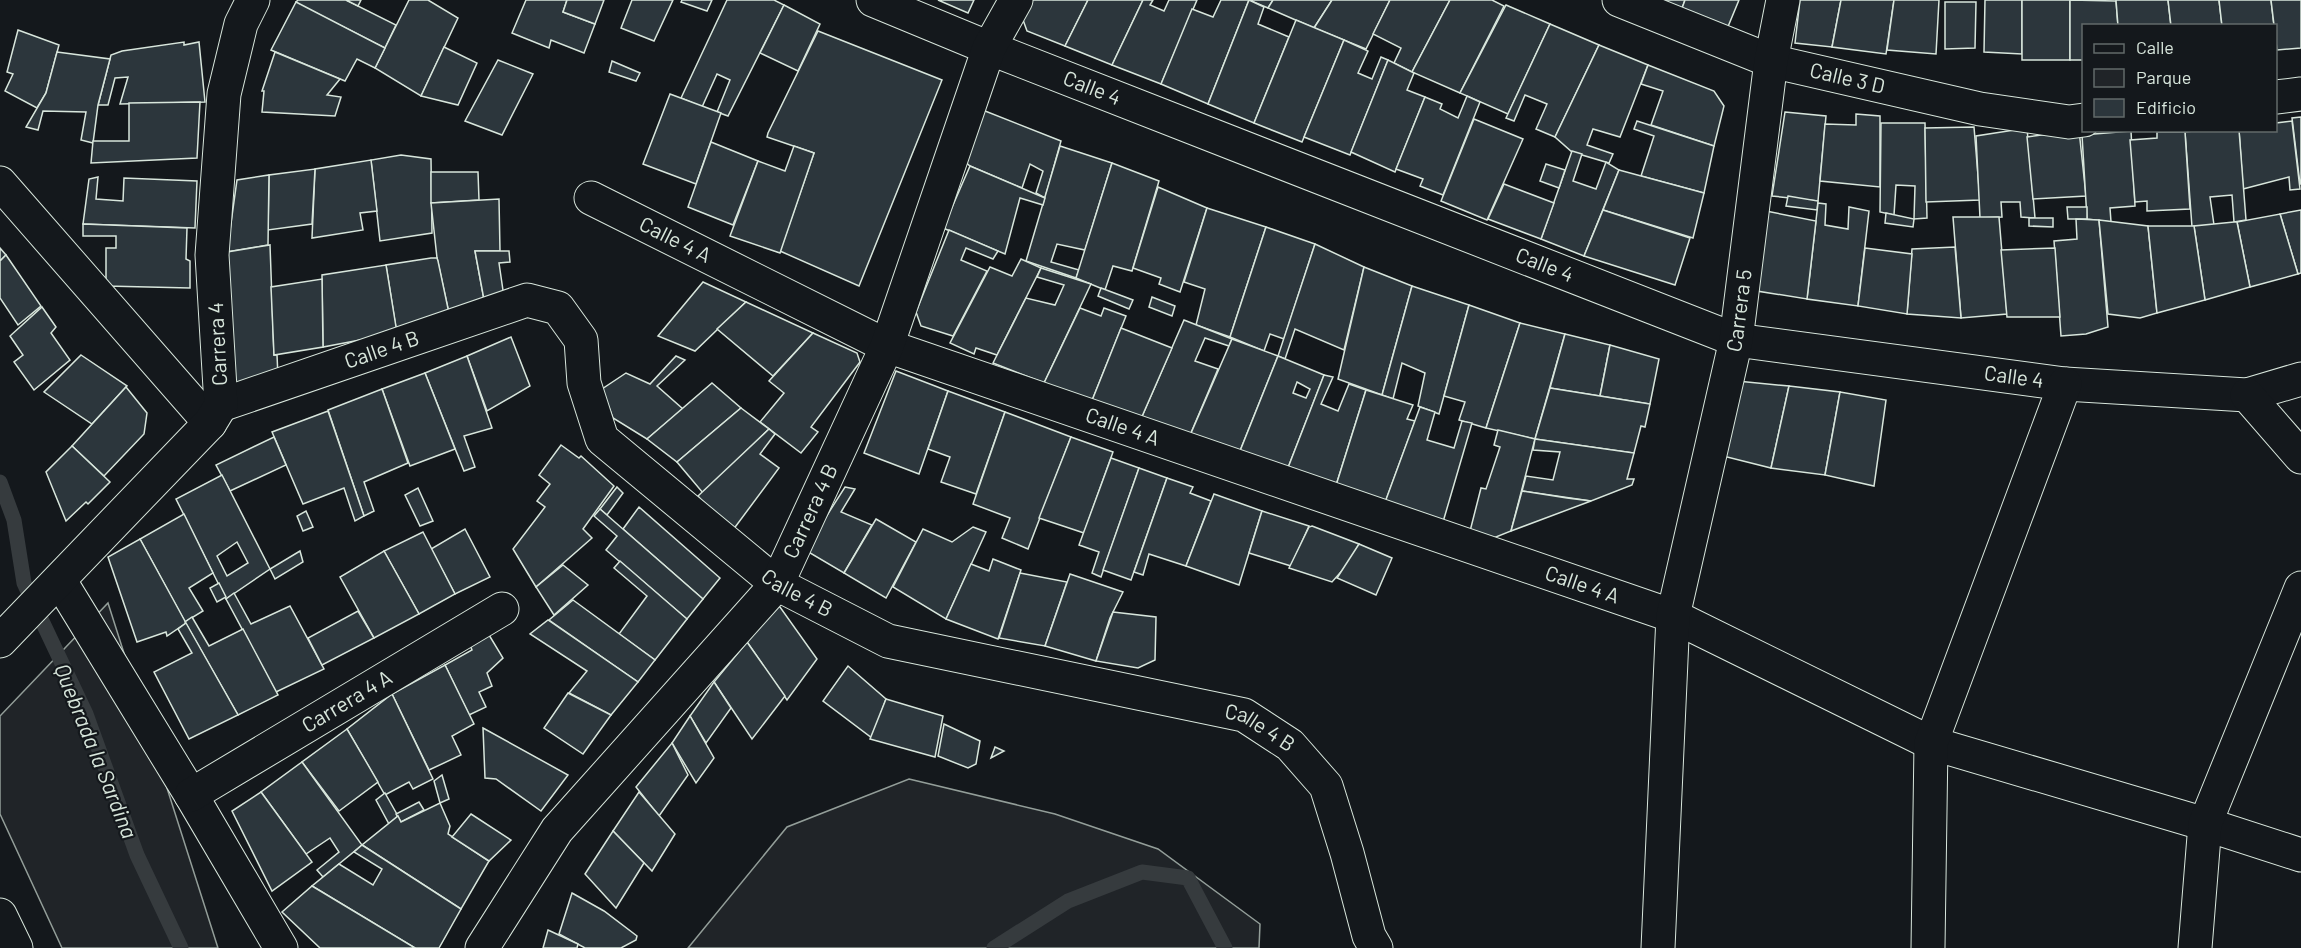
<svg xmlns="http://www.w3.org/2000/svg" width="2301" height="948" viewBox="0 0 2301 948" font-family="Barlow,sans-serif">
  <rect width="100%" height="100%" fill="#14181c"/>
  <!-- green -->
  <g fill="#202428" stroke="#939e99" stroke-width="1.5">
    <polygon points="108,603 218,948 62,948 0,814 0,716"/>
    <polygon points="909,779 1055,814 1158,849 1260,924 1259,948 688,948 787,827"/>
  </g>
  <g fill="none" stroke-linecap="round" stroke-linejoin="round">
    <!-- stream -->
    <g stroke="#363b3e" stroke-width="15">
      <polyline points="0,482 14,520 24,583 86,714 137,855 181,948"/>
      <polyline points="994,948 1068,901 1142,872 1188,878 1225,948"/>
    </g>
  </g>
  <!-- building -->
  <g fill="#2c363c" stroke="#d8e6dc" stroke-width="1.5" fill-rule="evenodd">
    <polygon points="298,0 346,0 396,25 385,48 300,5 296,2"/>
    <polygon points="346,0 361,0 358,6"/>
    <polygon points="409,0 428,0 458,18 421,96 375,68"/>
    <polygon points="526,0 567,0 563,12 595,24 584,53 551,40 549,48 512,33"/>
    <polygon points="567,0 604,0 595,24 563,12"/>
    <polygon points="632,0 673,0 654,41 621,28"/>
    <polygon points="682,0 712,0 707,11 681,2"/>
    <polygon points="727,0 774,0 784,5 728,116 717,112 730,80 717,74 702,107 681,98"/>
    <polygon points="938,0 974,0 968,13"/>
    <polygon points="1031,0 1088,0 1065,46 1027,31 1022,17"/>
    <polygon points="1088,0 1143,0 1112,65 1065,46"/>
    <polygon points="1143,0 1153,0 1150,5 1164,11 1169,0 1197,0 1161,84 1112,65"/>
    <polygon points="1221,0 1249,0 1208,104 1161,84 1192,9 1213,17"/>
    <polygon points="1249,0 1273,0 1268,8"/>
    <polygon points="1249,0 1264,7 1258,24 1289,37 1254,123 1208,104"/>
    <polygon points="1273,0 1332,0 1314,28 1268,8"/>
    <polygon points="1332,0 1390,0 1366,49 1314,28"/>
    <polygon points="1390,0 1450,0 1412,72 1394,63 1401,48 1373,34"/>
    <polygon points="1450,0 1492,0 1504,6 1460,93 1412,72"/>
    <polygon points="1648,0 1685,0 1681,11"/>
    <polygon points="1685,0 1739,0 1727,29 1681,11"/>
    <polygon points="1800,0 1841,0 1832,47 1795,43"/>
    <polygon points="1841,0 1894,0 1886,54 1832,47"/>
    <polygon points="1894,0 1939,0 1936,54 1887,50"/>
    <polygon points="1985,0 2022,0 2022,54 1984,52"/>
    <rect x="2022" y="0" width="48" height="60"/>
    <polygon points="2070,0 2116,1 2118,26 2084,26 2084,60 2070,60"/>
    <polygon points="2116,0 2168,0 2171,26 2118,26"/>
    <polygon points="2168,0 2219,0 2222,26 2171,26"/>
    <polygon points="2219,0 2271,0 2274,26 2222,26"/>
    <polygon points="2271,0 2301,0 2301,48 2277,50"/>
    <polygon points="296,2 385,48 375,68 357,59 345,81 271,50"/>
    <polygon points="1945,2 1976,2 1975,48 1945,49"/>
    <polygon points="784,5 820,24 798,71 760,53"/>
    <polygon points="1506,5 1550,24 1508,114 1460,93"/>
    <polygon points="1296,20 1344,40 1302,142 1254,123"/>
    <polygon points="1550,24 1599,45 1555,137 1536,129 1547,104 1525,95 1514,121 1506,118"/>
    <polygon points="18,30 59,45 46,93 37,108 5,91 13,74 7,72"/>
    <polygon points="818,31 942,80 859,286 780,251 814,153 767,137 768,133"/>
    <polygon points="1344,40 1368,51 1358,73 1372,79 1381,57 1388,60 1350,155 1304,137"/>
    <polygon points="184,42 184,45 199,42 205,102 120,104 128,77 115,78 108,105 98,105 111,55 122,51"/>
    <polygon points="1599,45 1648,65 1620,137 1593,129 1587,145 1613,154 1609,163 1572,152 1555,137"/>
    <polygon points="444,47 477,63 458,105 421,96"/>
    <polygon points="57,52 110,59 98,105 93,143 81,140 86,112 43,111 38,130 26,127 46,93"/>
    <polygon points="275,52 340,79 327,95 341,97 335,116 262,112 264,91 262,91"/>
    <polygon points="498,60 533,74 502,135 465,121"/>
    <polygon points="1388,60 1414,73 1407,90 1425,97 1395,172 1351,152"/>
    <polygon points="612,61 640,73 636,81 609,72"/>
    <polygon points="1648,65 1714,91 1724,106 1714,146 1651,125 1663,91 1641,84"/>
    <polygon points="670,94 721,113 696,184 643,164"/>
    <polygon points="1467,96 1480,102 1443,195 1420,186 1423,179 1396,169 1425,97 1442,104 1440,109 1458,118"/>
    <polygon points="200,102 197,158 91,163 93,141 129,141 129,103"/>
    <polygon points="980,109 1061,141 1045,198 1036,193 1043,171 1030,164 1022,188 970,166 963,160"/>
    <polygon points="1785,112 1826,116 1818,201 1772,196"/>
    <polygon points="1856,114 1880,116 1880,187 1820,181 1825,124 1856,125"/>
    <polygon points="2301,117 2301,184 2300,184 2292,118"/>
    <polygon points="1474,119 1523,139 1487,220 1441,201"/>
    <polygon points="1637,121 1714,146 1704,193 1641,176 1654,136 1634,129"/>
    <polygon points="2292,121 2300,189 2290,190 2289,177 2243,189 2239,130 2276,130 2276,123"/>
    <polygon points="1881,123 1925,123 1927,218 1914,219 1915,186 1896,185 1894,215 1880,212"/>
    <polygon points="1974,127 1980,200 1926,202 1925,128"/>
    <polygon points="2027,128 2035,218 2021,217 2020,202 2001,202 2002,217 1980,218 1976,136"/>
    <polygon points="2079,130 2086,196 2033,199 2027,137"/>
    <polygon points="2201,130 2239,130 2246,220 2234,222 2232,195 2210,197 2214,225 2192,227 2185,132"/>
    <polygon points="2131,131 2135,206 2110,208 2111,222 2087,219 2082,135"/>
    <polygon points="2157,132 2185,132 2190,209 2147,211 2147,201 2135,202 2130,140 2157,138"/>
    <polygon points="711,142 758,161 733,225 688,207"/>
    <polygon points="794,146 814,153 780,253 730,236 758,161 785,171"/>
    <polygon points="1060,146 1112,163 1085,250 1057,244 1051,262 1079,270 1076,278 1026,261"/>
    <polygon points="1572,151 1582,154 1573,181 1596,189 1606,162 1619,170 1584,256 1541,239"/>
    <polygon points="401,155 431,159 432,233 380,241 371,160"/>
    <polygon points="371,160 377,211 360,213 363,230 312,238 315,169"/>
    <polygon points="1112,163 1159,181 1132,271 1113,266 1105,290 1076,278"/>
    <polygon points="1546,164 1565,170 1559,188 1540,181"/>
    <polygon points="970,166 1045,198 1043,205 1020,198 1005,254 943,228"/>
    <polygon points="315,169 312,224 268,230 269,175"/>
    <polygon points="1619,170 1704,193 1693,238 1603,210"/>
    <polygon points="431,172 478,172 479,200 431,203"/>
    <polygon points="269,175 268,245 227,252 237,180"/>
    <polygon points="98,177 96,199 123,201 124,178 197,181 195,228 83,224 89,179"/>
    <polygon points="1504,184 1554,203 1541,239 1488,219"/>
    <polygon points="1158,187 1207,208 1180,292 1159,284 1161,278 1133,268"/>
    <polygon points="1788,196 1818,201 1817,210 1786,206"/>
    <polygon points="499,199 500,251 475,251 485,305 450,318 437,258 431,203"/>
    <polygon points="1818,203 1826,204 1825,225 1848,229 1849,207 1869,211 1858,306 1807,299"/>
    <polygon points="2067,207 2087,207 2087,219 2068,219"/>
    <polygon points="1207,208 1266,227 1230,337 1196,325 1205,289 1184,282"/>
    <polygon points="1603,210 1690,238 1675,285 1584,256"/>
    <polygon points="2301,210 2301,273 2298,274 2280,214"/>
    <polygon points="1766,211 1816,221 1807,299 1757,291"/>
    <polygon points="1886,213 1914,219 1913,227 1885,223"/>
    <polygon points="2280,214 2298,274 2250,287 2237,222"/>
    <polygon points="1953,217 1999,217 2007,314 1961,318"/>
    <polygon points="2029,218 2053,218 2053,227 2029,226"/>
    <polygon points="2076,219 2099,220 2108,327 2086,334 2061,336 2054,241 2077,239"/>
    <polygon points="2099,220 2148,226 2157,313 2140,318 2108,314"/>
    <polygon points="2234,222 2237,222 2250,287 2205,300 2194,226"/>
    <polygon points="83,224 187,228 186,259 190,261 190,288 106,286 106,248 116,248 116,236 83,236"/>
    <polygon points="2148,226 2194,226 2205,300 2157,313"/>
    <polygon points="1266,227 1315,244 1284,339 1270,334 1264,351 1230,337"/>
    <polygon points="949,230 998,251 993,259 966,248 961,260 987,271 953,336 921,326 916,312"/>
    <polygon points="1315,244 1364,267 1344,350 1295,329 1285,359 1278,356"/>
    <polygon points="270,245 274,355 277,355 278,377 228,387 227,252"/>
    <polygon points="1955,247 1961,318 1907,314 1912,249"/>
    <polygon points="0,248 6,255 0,261"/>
    <polygon points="1865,248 1912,254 1907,314 1858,306"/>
    <polygon points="2055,248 2060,317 2007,317 2001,250"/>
    <polygon points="475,251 509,251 510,262 499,263 505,304 485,305"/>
    <polygon points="6,255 41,306 18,325 0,298 0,261"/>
    <polygon points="431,258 437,258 438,261 450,318 396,328 386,265"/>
    <polygon points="1021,259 1041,268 997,355 976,348 974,354 950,343 990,267 1012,276"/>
    <polygon points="386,265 397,333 323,347 322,275"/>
    <polygon points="1364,267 1412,286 1382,395 1338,379"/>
    <polygon points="1041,268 1091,284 1044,383 993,363 1026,298 1055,305 1064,285 1037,277"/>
    <polygon points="322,279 323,347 274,355 271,287"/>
    <polygon points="703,282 746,302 695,351 658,336"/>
    <polygon points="1412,286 1469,305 1439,414 1418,406 1425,373 1402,363 1393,399 1382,395"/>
    <polygon points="1101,288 1133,300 1129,309 1098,296"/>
    <polygon points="1152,297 1175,306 1172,316 1149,307"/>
    <polygon points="746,302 813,333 773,376 717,329"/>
    <polygon points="1469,305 1520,323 1486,428 1459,420 1465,402 1444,396"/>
    <polygon points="42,307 56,327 51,333 70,360 34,390 14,362 23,355 10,336"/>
    <polygon points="1080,308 1101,316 1104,308 1126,316 1091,403 1044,383"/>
    <polygon points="1184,320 1232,339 1229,346 1205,338 1195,361 1218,369 1188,440 1140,421"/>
    <polygon points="1520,323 1565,334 1535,439 1486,428"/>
    <polygon points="1121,328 1172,348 1140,421 1091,403"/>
    <polygon points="813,333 857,353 860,362 811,427 818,432 801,453 760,422 784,393 769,381"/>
    <polygon points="1565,334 1610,345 1600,396 1550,388"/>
    <polygon points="511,337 530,386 487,411 467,356"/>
    <polygon points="1232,339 1278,356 1238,456 1188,440"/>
    <polygon points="1610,345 1659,359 1650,404 1600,396"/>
    <polygon points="81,355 127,386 92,424 44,392"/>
    <polygon points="467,356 492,428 464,436 475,467 464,471 425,373"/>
    <polygon points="676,356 685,360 657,386 683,409 647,439 613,418 602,389 626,373 650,384"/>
    <path d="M1278 356 1324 375 1284 478 1238 456ZM1297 382 1310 389 1306 398 1293 393Z"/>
    <polygon points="896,371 948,391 919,474 864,453"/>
    <polygon points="425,373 455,449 410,466 382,389"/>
    <polygon points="1324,375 1333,377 1321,404 1338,411 1349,384 1366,390 1333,495 1284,478"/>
    <polygon points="1737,381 1789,386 1771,468 1719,455"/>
    <polygon points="712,383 741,408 677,462 647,439"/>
    <polygon points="1789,386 1840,392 1825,475 1771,468"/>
    <polygon points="126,387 147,413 144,434 104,476 72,446"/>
    <polygon points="1550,388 1650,404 1645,427 1641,426 1634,453 1535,439"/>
    <polygon points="382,389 408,463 364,482 374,511 364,516 328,410"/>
    <polygon points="1366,390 1413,405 1407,419 1415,421 1382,511 1333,495"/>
    <polygon points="948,391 1005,412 976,494 941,482 950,457 928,449"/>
    <polygon points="1840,392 1886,400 1874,486 1825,475"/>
    <polygon points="1420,407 1435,412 1427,440 1454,448 1462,421 1472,423 1443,522 1384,505"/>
    <polygon points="741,408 769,429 703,493 677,462"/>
    <polygon points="328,411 364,516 355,521 344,488 303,504 272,432"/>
    <polygon points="1005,412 1071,437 1028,549 1002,538 1010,518 973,504"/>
    <polygon points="769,429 775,434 760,454 779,468 730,534 698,496"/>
    <polygon points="1498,430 1535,439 1511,531 1481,543 1468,539 1481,488 1486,489 1500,447 1494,445"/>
    <polygon points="274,437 286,465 230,491 216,465"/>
    <polygon points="1071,437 1113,452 1084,533 1039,518"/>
    <polygon points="1535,439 1634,453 1627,479 1634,479 1632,485 1591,501 1522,491 1526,476 1553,480 1560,452 1533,450"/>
    <polygon points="561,445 579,458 581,456 614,486 583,529 592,538 536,587 513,549 545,507 537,501 550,484 539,475"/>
    <polygon points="72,446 110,482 88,504 86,502 66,521 46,472"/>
    <polygon points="1111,458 1139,468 1101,577 1092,573 1099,552 1079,545"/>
    <polygon points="1139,468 1167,478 1131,580 1103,570"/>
    <path d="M222 475 270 569 226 599 176 499ZM237 542 248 563 227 576 217 556Z"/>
    <polygon points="1167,478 1193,487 1190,493 1211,501 1186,566 1149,554 1143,575 1134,572"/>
    <polygon points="617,487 623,493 607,515 600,509"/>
    <polygon points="845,487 855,489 841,512 872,525 844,573 805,550"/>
    <polygon points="418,488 433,521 420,526 405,495"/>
    <polygon points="1522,491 1567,498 1591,501 1511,531"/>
    <polygon points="1214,494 1262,511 1239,585 1186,566"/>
    <polygon points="639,507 720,578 703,599 623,529"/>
    <polygon points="600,509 703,599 687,619 606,550 617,536 594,516"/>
    <polygon points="306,511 313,527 303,531 297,516"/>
    <polygon points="1262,511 1309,526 1291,566 1249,553"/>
    <polygon points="184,514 213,573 189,588 203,611 185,622 140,539"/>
    <polygon points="876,519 916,542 886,598 844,573"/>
    <polygon points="1312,526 1359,544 1348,564 1332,582 1289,568 1309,527"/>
    <polygon points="973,527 986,532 946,619 893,587 923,529 952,542"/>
    <polygon points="465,529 490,577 455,594 431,549"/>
    <polygon points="423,532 455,594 419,614 384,551"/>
    <polygon points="140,539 186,623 167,636 166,632 137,642 108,557"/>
    <polygon points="1359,544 1392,558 1376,595 1337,578"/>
    <polygon points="300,551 303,562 275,579 270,569"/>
    <polygon points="384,551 419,614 374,638 340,577"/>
    <polygon points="993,559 1021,570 998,639 946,619 971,564 989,571"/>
    <polygon points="620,561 687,619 655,660 619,634 647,596 614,568"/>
    <polygon points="563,565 588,585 554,615 536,587"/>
    <polygon points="1020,573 1067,582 1045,646 999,638"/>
    <polygon points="1070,574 1123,592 1110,618 1096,661 1045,646"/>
    <polygon points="219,583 226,597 217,602 210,588"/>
    <polygon points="234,593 251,624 290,606 324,669 276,692 226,599"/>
    <polygon points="573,600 655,660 638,682 549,620"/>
    <polygon points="775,604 780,607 817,659 787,700 747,642"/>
    <polygon points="358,611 374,638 322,665 308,638"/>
    <polygon points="1113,612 1156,617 1155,660 1138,668 1096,661"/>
    <polygon points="192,617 209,646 243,629 278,695 238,715 185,622"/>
    <polygon points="548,620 638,682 611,715 569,693 587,671 530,634"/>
    <polygon points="186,623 238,715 189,739 154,672 192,653 178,629"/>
    <polygon points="483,625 503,658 487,673 492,686 479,692 486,707 469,715 445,665 472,650 466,635"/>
    <polygon points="747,642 785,696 752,739 714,682"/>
    <polygon points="445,665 474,724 452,736 461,755 429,770 392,694"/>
    <polygon points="848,666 886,699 872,738 823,701"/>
    <polygon points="714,682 731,708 706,743 690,716"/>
    <polygon points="568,693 611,715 583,754 544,728"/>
    <polygon points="392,694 433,779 413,789 409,782 385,795 347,729"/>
    <polygon points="886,699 943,716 935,757 870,739"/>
    <polygon points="690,716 714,758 696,783 672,743"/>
    <polygon points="944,724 980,741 976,764 968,768 938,756"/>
    <polygon points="483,728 568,775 541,811 496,779 485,778"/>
    <polygon points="347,729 378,782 339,811 302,762"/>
    <polygon points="672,743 688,775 659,816 636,787"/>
    <polygon points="995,747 1004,751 991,758"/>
    <polygon points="302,762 362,845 323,877 317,870 339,852 330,838 306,854 261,792"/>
    <polygon points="442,775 449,799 440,803 434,781"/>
    <polygon points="261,792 312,862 272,891 232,811"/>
    <polygon points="639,792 675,834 652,871 613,831"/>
    <polygon points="385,793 398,816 389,824 376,800"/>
    <polygon points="419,802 424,810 401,822 396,814"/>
    <polygon points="440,803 450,826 448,834 489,861 461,909 362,845 398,816 401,822"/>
    <polygon points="471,814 511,840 489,861 452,837"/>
    <polygon points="613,831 644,863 616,908 585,874"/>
    <polygon points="362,845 461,909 439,948 415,948 312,886 339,864 373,885 382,869 354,852"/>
    <polygon points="312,886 415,948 320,948 282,912"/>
    <polygon points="572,893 604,911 637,936 636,940 621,948 585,948 559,934"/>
    <polygon points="548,930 578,944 577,948 543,948"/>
  </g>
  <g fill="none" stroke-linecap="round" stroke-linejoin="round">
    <!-- street casing -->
    <g stroke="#d8e6dc" stroke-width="35">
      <g id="street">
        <path id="s1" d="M873 0 989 48 1736 340 2065 384 2247 395 2301 379"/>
        <path id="s2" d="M1619 0 1771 61 1980 109 2069 122 2084 120"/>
        <polyline points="2276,97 2301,94"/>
        <polyline points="0,183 210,423"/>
        <path id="s3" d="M591 198 887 346 1673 616 1931 743 2205 824 2301 855"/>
        <polyline points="2247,395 2301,457"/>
        <path id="s4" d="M221 405 527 300 558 308 581 340 584 383 602 439 777 584 888 641 1244 715 1290 745 1326 786 1347 853 1369 936 1376 948"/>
        <polyline points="60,581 191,795 281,948"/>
        <polyline points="0,641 210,423 221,405 212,255 224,94 241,24 253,0"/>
        <path id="s5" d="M191 795 502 609"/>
        <path id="s6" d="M482 948 557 830 777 584 887 346 989 48 1016 0"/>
        <path id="s7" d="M1658 948 1673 616 1736 340 1771 61 1783 0"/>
        <polyline points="1928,948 1931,743 2065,384"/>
        <polyline points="2195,948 2205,824 2301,588"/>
      </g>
    </g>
    <!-- secondary casing -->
    <g stroke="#d8e6dc" stroke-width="35">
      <polyline id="secondary" points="0,915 16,948"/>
    </g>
    <!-- street -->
    <use href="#street" stroke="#14181c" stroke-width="33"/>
    <!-- secondary -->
    <use href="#secondary" stroke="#14181c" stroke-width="33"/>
  </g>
  <g text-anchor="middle" stroke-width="4.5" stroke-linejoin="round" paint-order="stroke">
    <!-- street labels -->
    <g font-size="21" fill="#d8e6dc" stroke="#14181c">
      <text dy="7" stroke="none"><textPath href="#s2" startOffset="242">Calle 3 D</textPath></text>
      <text dy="7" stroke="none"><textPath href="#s1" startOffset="236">Calle 4</textPath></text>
      <text dy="7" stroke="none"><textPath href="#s3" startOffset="94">Calle 4 A</textPath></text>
      <text dy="7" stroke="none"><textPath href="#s1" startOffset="722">Calle 4</textPath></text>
      <text dy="7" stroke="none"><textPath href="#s7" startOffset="645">Carrera 5</textPath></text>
      <text transform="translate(218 344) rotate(-93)" y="7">Carrera 4</text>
      <text dy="7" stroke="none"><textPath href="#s4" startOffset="170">Calle 4 B</textPath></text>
      <text dy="7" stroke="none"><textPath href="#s1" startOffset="1208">Calle 4</textPath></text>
      <text dy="7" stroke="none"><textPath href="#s3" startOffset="580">Calle 4 A</textPath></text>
      <text dy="7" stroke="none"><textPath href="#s6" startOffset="550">Carrera 4 B</textPath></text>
      <text dy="7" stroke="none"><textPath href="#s3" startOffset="1066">Calle 4 A</textPath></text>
      <text dy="7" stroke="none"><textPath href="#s4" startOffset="746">Calle 4 B</textPath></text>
      <text dy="7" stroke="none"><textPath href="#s5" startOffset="182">Carrera 4 A</textPath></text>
      <text dy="7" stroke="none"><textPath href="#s4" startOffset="1232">Calle 4 B</textPath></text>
    </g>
    <!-- water labels -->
    <g font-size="22" font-style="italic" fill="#d8e6dc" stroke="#14181c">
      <text transform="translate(96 751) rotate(68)" y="8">Quebrada la Sardina</text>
    </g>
  </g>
  <!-- legend -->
  <rect x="2082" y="24" width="195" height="108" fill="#14181c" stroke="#626a69" stroke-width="1.5"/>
  <rect x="2094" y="44" width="30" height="9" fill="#14181c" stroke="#626a69" stroke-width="1.5"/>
  <text x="2136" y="54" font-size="18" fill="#d8e6dc">Calle</text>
  <rect x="2094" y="69" width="30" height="18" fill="#202428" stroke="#626a69" stroke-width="1.5"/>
  <text x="2136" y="84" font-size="18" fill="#d8e6dc">Parque</text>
  <rect x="2094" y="99" width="30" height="18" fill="#2c363c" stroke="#626a69" stroke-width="1.5"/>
  <text x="2136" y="114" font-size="18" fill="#d8e6dc">Edificio</text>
</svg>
